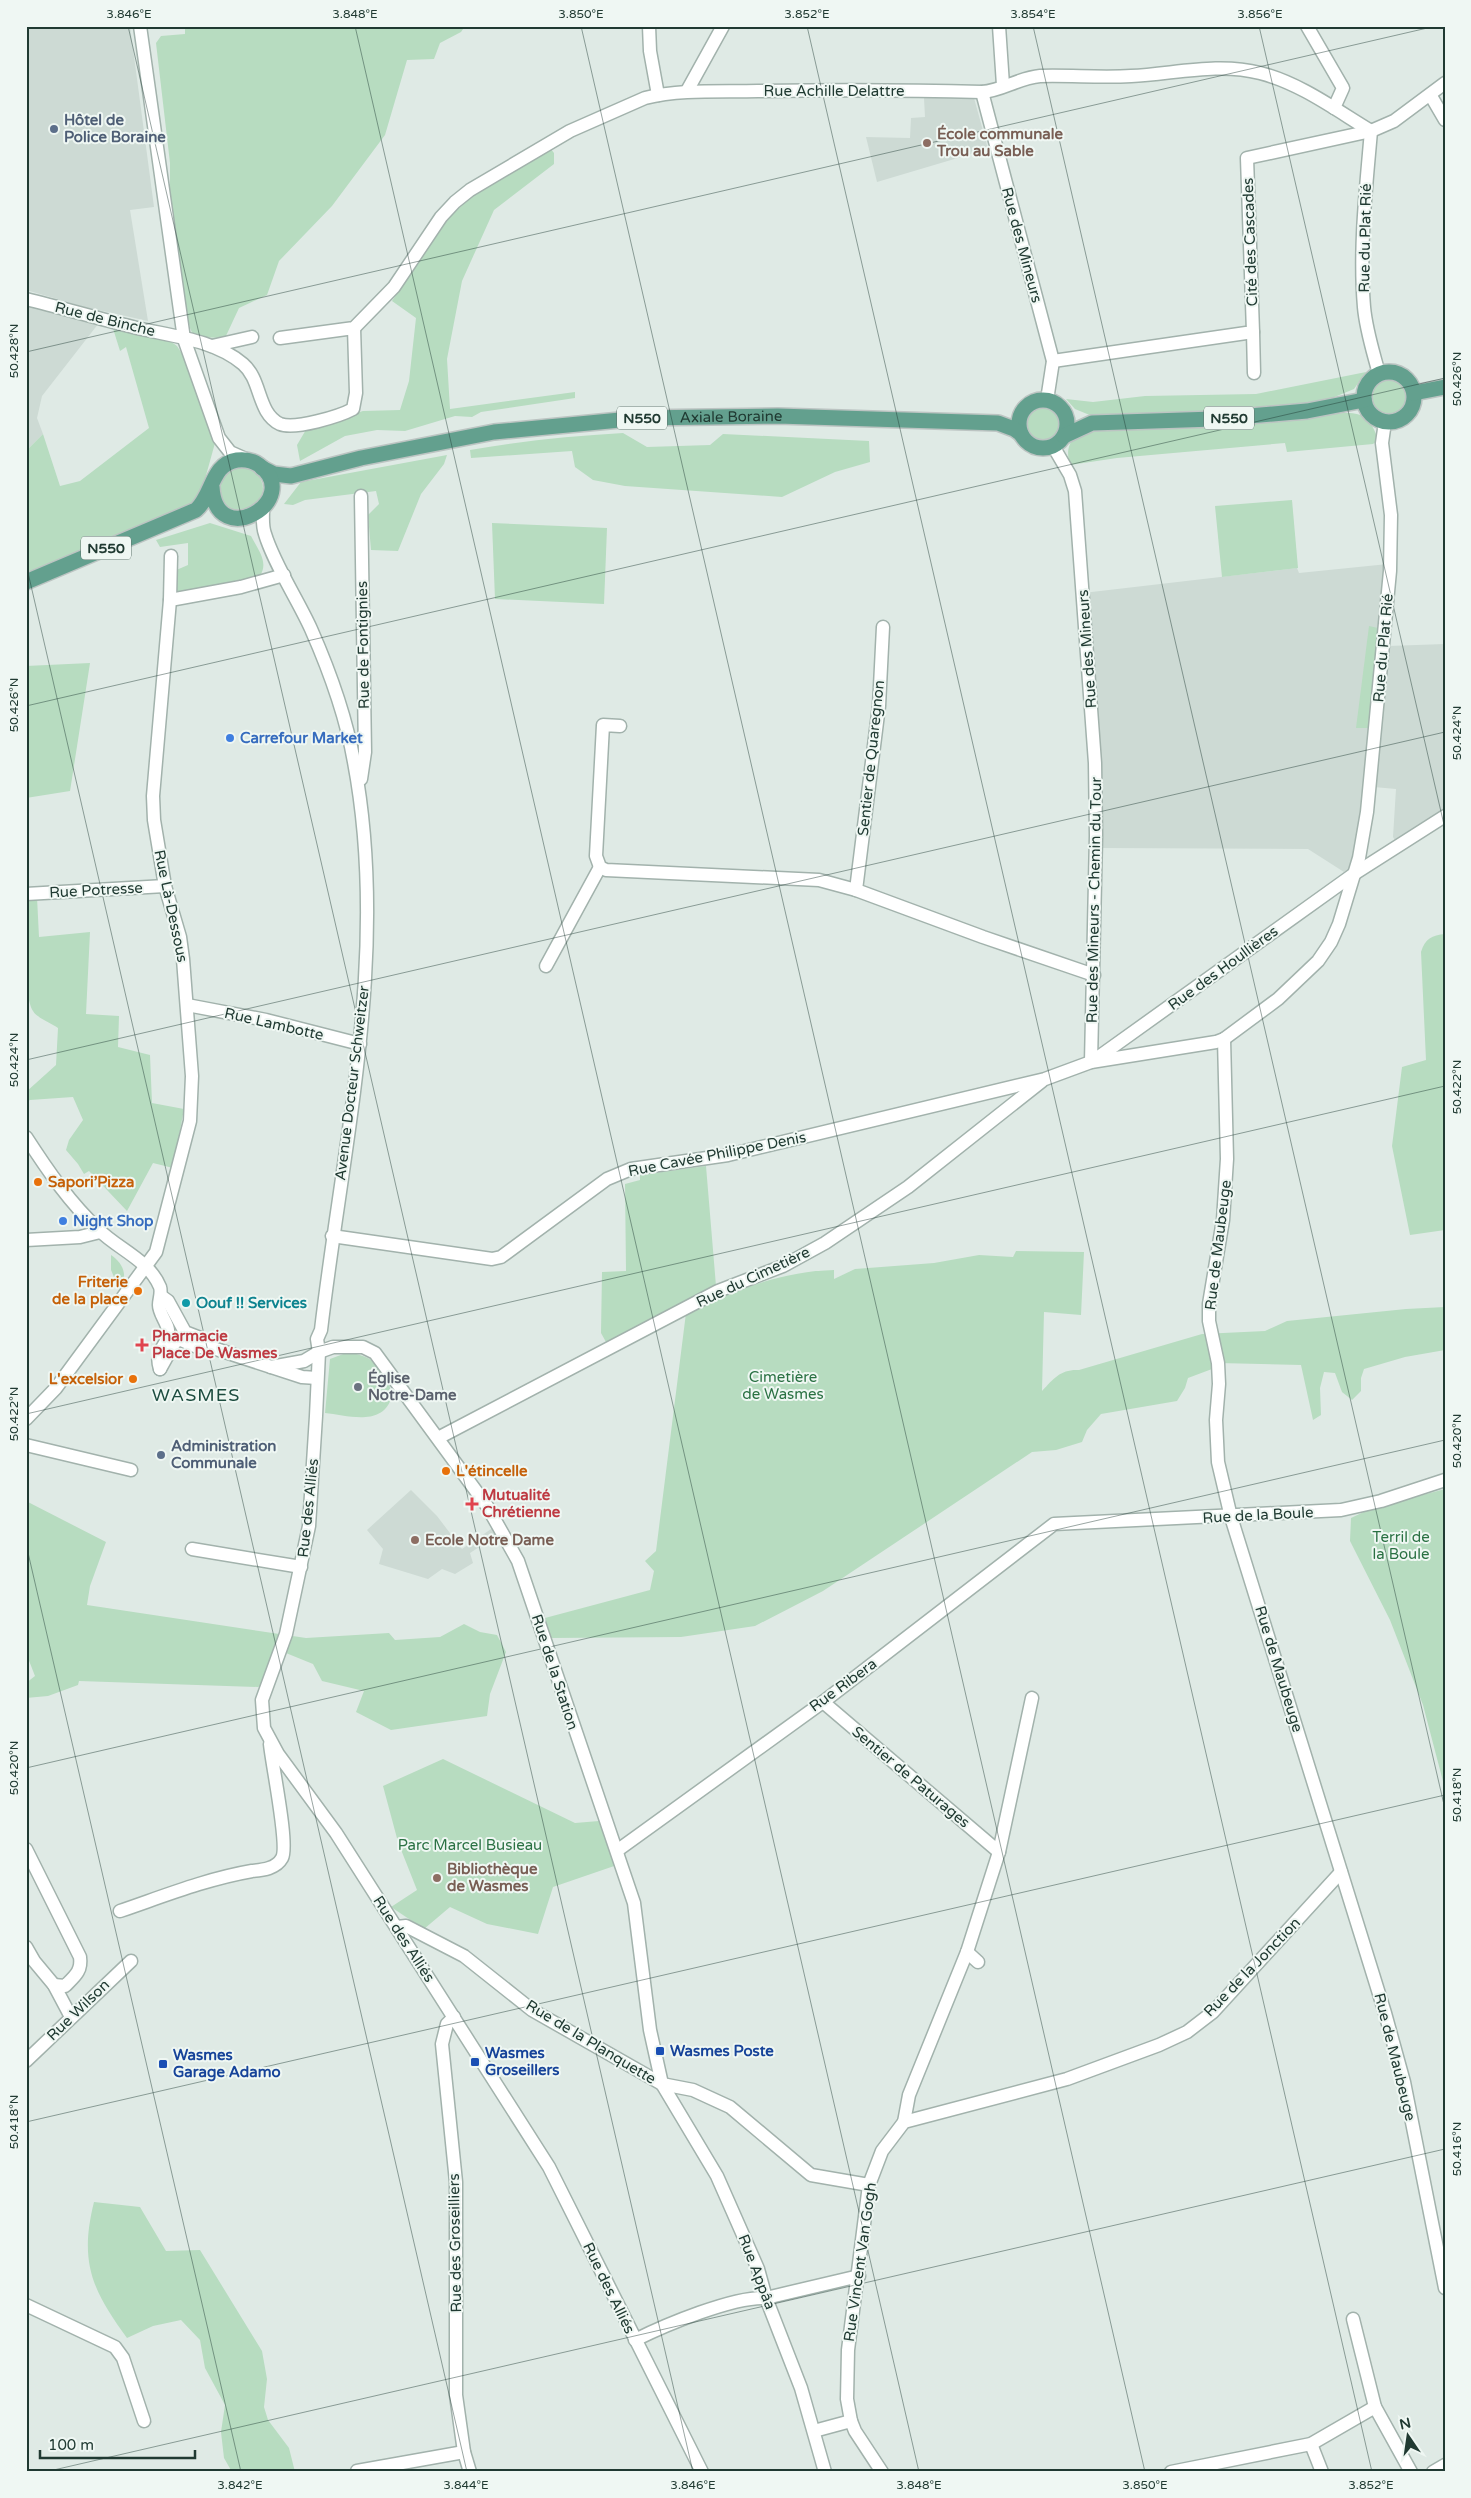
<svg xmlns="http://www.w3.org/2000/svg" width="1471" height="2498" viewBox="0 0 1471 2498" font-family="'Varela Round',sans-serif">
  <rect width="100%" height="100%" fill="#dfeae5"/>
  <!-- built -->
  <g fill="#cddad4">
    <polygon points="26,26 130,26 154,207 130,210 148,321 85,307 26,290"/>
    <polygon points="924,98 974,98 988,149 877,182 866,137 910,138 911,118 925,117"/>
    <polygon points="26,299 102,319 42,396 37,418 43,434 26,451"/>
    <polygon points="1388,564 1373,727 1353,869 1344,872 1308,849 1099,848 1083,593 1297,568 1299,573"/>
    <polygon points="1445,644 1445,809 1395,840 1393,837 1396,789 1374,787 1388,646"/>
    <polygon points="411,1490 437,1516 462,1549 494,1527 499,1534 470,1553 473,1563 455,1574 442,1569 428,1579 379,1564 383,1549 367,1530"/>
  </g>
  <!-- green -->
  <g fill="#b7dcc0">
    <polygon points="185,26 465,26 461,32 440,43 434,59 407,60 385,135 332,206 279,261 267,295 239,308 225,338 194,337 190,328 161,185 170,184 170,163 156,43 161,36 185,34"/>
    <polygon points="550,148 554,153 554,164 494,210 462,281 447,359 450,409 575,392 575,398 481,412 472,417 455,416 405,431 377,430 345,436 300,461 297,445 307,428 363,411 400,410 409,381 416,318 392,301 449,218 473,195"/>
    <polygon points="111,322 170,341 177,346 184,357 190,356 219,438 215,443 200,497 187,508 26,578 26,451 43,434 60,486 80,481 149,428 126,347 120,351"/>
    <path d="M1366 372 1354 389 1332 398 1334 414C1359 411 1370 414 1378 440L1373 444 1287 452 1285 443 1117 458 1070 465C1067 454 1067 447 1074 437L1093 431 1092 416 1075 409 1066 399 1093 402 1145 396 1256 394Z"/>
    <circle cx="1389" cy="397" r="19"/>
    <circle cx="1043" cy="424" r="19"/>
    <path d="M623 433 647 447 710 445 723 434 869 441 870 462 835 472 782 497 625 486 593 480 575 467 572 451 471 458 470 450C521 441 571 436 623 433Z"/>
    <polygon points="447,455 444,464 421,494 398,551 371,550 368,515 379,504 376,491 305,500 293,505 284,504 301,482"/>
    <circle cx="241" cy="489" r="22"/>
    <polygon points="1292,500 1298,568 1222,577 1215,506"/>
    <path d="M210 523 251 536C258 550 269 562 260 576L179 592 174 588V571L188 565V543L160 547 156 540Z"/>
    <polygon points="492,523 607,528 604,604 495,599"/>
    <polygon points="1369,626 1378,628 1369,728 1356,728"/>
    <polygon points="90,663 70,791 26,798 26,666"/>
    <path d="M26 897H37L39 937 90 932 86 1014 119 1016 118 1047 150 1055 152 1103 184 1109 173 1168 153 1163 127 1211 89 1171 84 1174 78 1164 66 1150 69 1140 83 1120 73 1097 30 1100 26 1102V1092L56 1065 58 1028C51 1023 37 1018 33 1011 22 993 26 922 26 897Z"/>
    <path d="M1445 934V1230L1410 1235 1392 1146 1402 1067 1426 1060 1421 952C1425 939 1432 935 1445 934Z"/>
    <polygon points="706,1166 716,1286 606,1342 601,1333 602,1272 626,1271 625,1184 640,1180 640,1175"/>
    <path d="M1016 1251 1084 1252 1081 1315 1044 1312 1042 1391C1054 1378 1061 1369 1079 1370L1202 1334 1265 1331 1287 1321 1406 1309 1445 1307V1350L1405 1357 1364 1369 1361 1378V1391L1352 1400 1342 1392 1335 1373 1324 1372 1320 1388 1321 1415 1313 1420 1301 1365 1218 1363 1212 1369 1188 1378 1185 1388 1177 1401 1101 1414 1087 1430 1082 1442 1056 1450 1032 1452 823 1591 755 1626 681 1637 551 1638 545 1618 650 1590 654 1571 645 1561 656 1551 686 1313C732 1291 782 1271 834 1270V1279L855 1269 934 1263 979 1255 1013 1257Z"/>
    <path d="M111 1255C124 1264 128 1276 120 1291L111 1270Z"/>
    <path d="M346 1353C372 1353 392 1372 391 1399 381 1427 346 1415 325 1413L330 1359Z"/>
    <polygon points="1445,1489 1445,1789 1423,1705 1390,1620 1350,1541 1351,1518 1370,1509"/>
    <polygon points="26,1501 106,1542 90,1586 87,1605 306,1638 389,1633 395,1640 440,1637 464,1624 480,1632 497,1635 506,1652 490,1694 487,1716 391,1730 356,1712 364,1691 322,1681 313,1664 281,1651 268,1683 258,1687 79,1681 78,1685 48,1696 26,1698 26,1683 35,1676 26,1653"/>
    <polygon points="443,1759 575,1823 599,1821 620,1864 553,1887 538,1934 487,1924 450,1907 424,1929 391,1907 417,1890 398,1842 383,1786"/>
    <path d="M94 2202 140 2207 166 2251 200 2250 262 2351 267 2379 264 2407 268 2420 289 2448 295 2472H232L224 2458 221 2432 225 2405 205 2368 200 2340 181 2320 153 2326 127 2338C92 2290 79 2262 94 2202Z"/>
  </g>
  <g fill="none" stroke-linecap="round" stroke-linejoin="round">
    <!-- minor casing -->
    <g stroke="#a2b2ac" stroke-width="15">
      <g id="minor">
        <polyline points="140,26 184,339 219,438 230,452 248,460"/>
        <polyline points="649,26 650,51 658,95"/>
        <polyline points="999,26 1003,85"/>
        <polyline points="1307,26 1343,88 1334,108"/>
        <polyline points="687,91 723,26"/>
        <polyline points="982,92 1053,361 1047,400"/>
        <polyline points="1431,96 1445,120"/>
        <path d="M1371 131C1366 189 1359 249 1364 307 1366 330 1373 351 1379 374"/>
        <path d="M26 299C62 308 97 318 133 327 169 336 214 339 243 364 262 380 257 413 280 424 295 430 340 416 353 409L356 393 354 328"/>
        <polyline points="1253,332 1254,373"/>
        <path d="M280 338 354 328 394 287 441 217 455 202 470 190 570 131 645 98C682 89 720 92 758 91 833 90 907 90 982 92 1002 91 1018 78 1040 76 1070 75 1101 78 1131 76 1174 74 1218 62 1260 73 1300 83 1336 110 1371 131"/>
        <polyline points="212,346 252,337"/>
        <polyline points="1053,361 1253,332 1247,158 1371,131 1394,121 1445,83"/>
        <polyline points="1053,446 1070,475 1075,491 1095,763 1096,836 1091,1062"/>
        <path d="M263 509C263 517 262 526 265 534 274 564 298 600 311 629 330 672 346 716 354 762 390 952 343 1142 321 1330L317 1339 319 1352 316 1416 309 1526 286 1634 262 1700 264 1728 278 1754 336 1833 549 2167 702 2472"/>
        <polyline points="170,600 171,556"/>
        <polyline points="883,627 879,706 856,890 983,937 1094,975"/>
        <polyline points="620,726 603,725 596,856 600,867 606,870 819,880 856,890"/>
        <polyline points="361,779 365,752 361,496"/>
        <polyline points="26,894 165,886"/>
        <polyline points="546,966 600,867"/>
        <polyline points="187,1005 266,1020 360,1044"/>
        <polyline points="1224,1039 1227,1159 1223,1220 1209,1304 1209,1321 1218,1363 1219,1384 1216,1420 1218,1462 1231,1517 1385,2013 1404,2082 1445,2288"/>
        <polyline points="1093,1061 1354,874 1445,816"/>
        <path d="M26 1137C48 1171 70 1203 99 1230 118 1249 149 1260 160 1287 162 1293 159 1299 159 1305 159 1315 170 1325 168 1334 166 1348 154 1351 160 1369"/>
        <polyline points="332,1236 492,1259 501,1257 607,1179 631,1169 728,1155 1045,1079 1091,1062 1216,1042 1224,1039 1278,999 1318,961 1331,942 1339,924 1359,858 1367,812 1390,571 1391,515 1382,443 1385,422"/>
        <polyline points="26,1240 80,1237 100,1232"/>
        <polyline points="161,1296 168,1301 185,1332 203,1339 213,1348"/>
        <polyline points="168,1336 174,1341 181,1340 197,1347 213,1348 302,1377 317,1378"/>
        <polyline points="271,1367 304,1361 319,1352 333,1347 363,1347 375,1353 487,1506 518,1561 634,1903 650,2030 662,2084 717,2176 758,2269 766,2298 801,2388 825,2472"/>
        <polyline points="160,1369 175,1342"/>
        <polyline points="26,1419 56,1388 156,1252 190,1121 192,1076 183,959 180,937 165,886 154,820 153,796 170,600 241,587 284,575"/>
        <polyline points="438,1438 718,1291 783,1266 825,1243 908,1187 1042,1081"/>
        <polyline points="26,1445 131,1470"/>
        <polyline points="192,1549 301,1567"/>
        <polyline points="823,1702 999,1852"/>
        <path d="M26 1849 80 1957C82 1971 75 1976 65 1986L54 1985"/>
        <polyline points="618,1850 823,1702 1054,1524 1341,1510 1381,1501 1445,1480"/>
        <path d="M120 1911C164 1896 206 1879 252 1871 262 1870 276 1869 282 1858 289 1845 272 1765 270 1744"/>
        <polyline points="397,1927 406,1926 464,1956 532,2010 662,2084 693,2090 730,2107 811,2175 869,2185"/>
        <polyline points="26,1947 34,1961 54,1985 71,2017"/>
        <polyline points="967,1952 978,1962"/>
        <polyline points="454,2017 447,2024 442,2044 456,2182 456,2395 464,2452 470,2472"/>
        <polyline points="26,2061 131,1961"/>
        <polyline points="904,2122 909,2095 967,1952 999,1852 1032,1698"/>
        <polyline points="26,2305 115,2347 123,2358 144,2421"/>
        <polyline points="1353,2319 1375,2407"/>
        <path d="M635 2340C665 2325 734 2296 766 2298L859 2276"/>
        <polyline points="851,2421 855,2431 882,2472"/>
        <polyline points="814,2431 851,2421 847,2399 848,2350 869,2185 882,2151 904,2122 1067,2079 1159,2045 1187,2032 1213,2012 1341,1872"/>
        <polyline points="1311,2444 1322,2472"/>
        <polyline points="357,2471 464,2452"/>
        <polyline points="1171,2472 1311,2444 1375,2407 1411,2472"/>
        <polyline points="1433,2472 1445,2465"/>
      </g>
    </g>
    <!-- major casing -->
    <g stroke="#bcc4c2" stroke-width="18">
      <g id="major">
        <circle cx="1389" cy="397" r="25"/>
        <polyline points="1414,393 1445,387"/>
        <circle cx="1043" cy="424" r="24"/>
        <polyline points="1064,436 1092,423 1214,419 1307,411 1364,400"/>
        <path id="s1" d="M262 468 274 474 291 476 361 458 494 432 641 418 778 416 998 423 1014 429 1021 434"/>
        <path d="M26 582 196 510C213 495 211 464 237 460 245 459 252 460 259 465 305 499 216 553 212 487"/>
      </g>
    </g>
    <!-- minor -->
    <use href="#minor" stroke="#fff" stroke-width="12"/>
    <!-- major -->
    <use href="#major" stroke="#63a08e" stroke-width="15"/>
  </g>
  <!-- ticks -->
  <path fill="none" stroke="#203a32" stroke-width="1" stroke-opacity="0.45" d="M128 26 693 2472M355 26 919 2472M581 26 1145 2472M807 26 1372 2472M1033 26 1445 1809M1259 26 1445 829M26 352 1436 26M26 564 467 2472M26 706 1445 378M26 1060 1445 732M26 1414 1445 1086M26 1544 241 2472M26 1768 1445 1440M26 2122 1445 1795M45 2472 1445 2149"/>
  <!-- markers -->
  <g fill="#5c6f8a" stroke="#eff7f3" stroke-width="2">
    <circle cx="54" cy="129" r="5"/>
    <circle cx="161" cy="1455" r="5"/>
  </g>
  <g fill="#8d6e63" stroke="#eff7f3" stroke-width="2">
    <circle cx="927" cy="143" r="5"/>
    <circle cx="415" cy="1540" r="5"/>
    <circle cx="437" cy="1878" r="5"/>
  </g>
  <g fill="#3f7fe0" stroke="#eff7f3" stroke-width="2">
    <circle cx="230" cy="738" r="5"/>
    <circle cx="63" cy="1221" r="5"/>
  </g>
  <g fill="#e8710a" stroke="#eff7f3" stroke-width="2">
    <circle cx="38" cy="1182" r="5"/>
    <circle cx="138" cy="1291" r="5"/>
    <circle cx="133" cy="1379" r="5"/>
    <circle cx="446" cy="1471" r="5"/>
  </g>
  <circle fill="#0f9aa8" stroke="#eff7f3" stroke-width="2" cx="186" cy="1303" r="5"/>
  <g fill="#e0444e" stroke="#eff7f3" stroke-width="2">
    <path d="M139.5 1337.5h5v5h5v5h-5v5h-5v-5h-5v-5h5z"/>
    <path d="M469.5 1496.5h5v5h5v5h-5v5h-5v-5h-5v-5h5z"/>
  </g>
  <circle fill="#6b7280" stroke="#eff7f3" stroke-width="2" cx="358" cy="1387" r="5"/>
  <g fill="#1a4fb4" stroke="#eff7f3" stroke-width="2">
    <rect x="655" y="2046" width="10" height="10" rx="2.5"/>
    <rect x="470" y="2057" width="10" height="10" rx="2.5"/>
    <rect x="158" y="2059" width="10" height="10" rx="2.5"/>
  </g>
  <g text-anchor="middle" stroke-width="4" stroke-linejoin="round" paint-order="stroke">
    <!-- shield labels -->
    <g fill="#eff7f3" stroke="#5e736c" stroke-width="1">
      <rect x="617" y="406.5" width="50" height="23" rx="4"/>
      <rect x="1204" y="406.5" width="50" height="23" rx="4"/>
      <rect x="81" y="536.5" width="50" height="23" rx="4"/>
    </g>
    <g font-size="14" font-weight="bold" fill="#203a32">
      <text x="642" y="423">N550</text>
      <text x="1229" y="423">N550</text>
      <text x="106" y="553">N550</text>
    </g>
    <!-- street labels -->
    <g font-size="15" fill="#203a32" stroke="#eff7f3">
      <text x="834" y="96">Rue Achille Delattre</text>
      <text transform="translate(1365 238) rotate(-89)" y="5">Rue du Plat Rié</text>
      <text transform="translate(1250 242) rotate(-92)" y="5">Cité des Cascades</text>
      <text transform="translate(1022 245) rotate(75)" y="5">Rue des Mineurs</text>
      <text transform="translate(105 319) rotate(14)" y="5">Rue de Binche</text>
      <text dy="5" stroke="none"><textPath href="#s1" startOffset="476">Axiale Boraine</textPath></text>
      <text transform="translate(363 645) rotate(-91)" y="5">Rue de Fontignies</text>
      <text transform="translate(1383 648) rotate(-85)" y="5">Rue du Plat Rié</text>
      <text transform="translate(1087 649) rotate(-94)" y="5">Rue des Mineurs</text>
      <text transform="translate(871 758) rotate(-84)" y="5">Sentier de Quaregnon</text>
      <text transform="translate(96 890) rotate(-3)" y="5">Rue Potresse</text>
      <text transform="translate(1094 900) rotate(-89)" y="5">Rue des Mineurs - Chemin du Tour</text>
      <text transform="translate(171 906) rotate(78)" y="5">Rue Là-Dessous</text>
      <text transform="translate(1223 968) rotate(-36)" y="5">Rue des Houllières</text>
      <text transform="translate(274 1024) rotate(13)" y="5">Rue Lambotte</text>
      <text transform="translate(352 1083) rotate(-83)" y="5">Avenue Docteur Schweitzer</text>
      <text transform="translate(717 1154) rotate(-11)" y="5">Rue Cavée Philippe Denis</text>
      <text transform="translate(1218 1245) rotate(-83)" y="5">Rue de Maubeuge</text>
      <text transform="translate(753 1277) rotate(-25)" y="5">Rue du Cimetière</text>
      <text transform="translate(308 1508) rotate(-84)" y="5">Rue des Alliés</text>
      <text transform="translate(1258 1515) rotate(-3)" y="5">Rue de la Boule</text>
      <text transform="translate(1279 1669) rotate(73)" y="5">Rue de Maubeuge</text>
      <text transform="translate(555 1672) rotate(72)" y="5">Rue de la Station</text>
      <text transform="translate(843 1685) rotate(-36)" y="5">Rue Ribera</text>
      <text transform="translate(911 1777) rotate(40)" y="5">Sentier de Paturages</text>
      <text transform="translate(404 1939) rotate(57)" y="5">Rue des Alliés</text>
      <text transform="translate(1252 1967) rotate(-46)" y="5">Rue de la Jonction</text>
      <text transform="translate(78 2010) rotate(-44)" y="5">Rue Wilson</text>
      <text transform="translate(591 2042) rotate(31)" y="5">Rue de la Planquette</text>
      <text transform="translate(1395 2057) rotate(76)" y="5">Rue de Maubeuge</text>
      <text transform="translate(455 2243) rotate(-91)" y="5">Rue des Groseilliers</text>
      <text transform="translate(860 2262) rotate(-82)" y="5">Rue Vincent Van Gogh</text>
      <text transform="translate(757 2272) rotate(69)" y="5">Rue Appâa</text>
      <text transform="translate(609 2288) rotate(64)" y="5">Rue des Alliés</text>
    </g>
    <!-- service labels -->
    <g font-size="15" font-weight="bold" fill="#4e5e75" stroke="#eff7f3" text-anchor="start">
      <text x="64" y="125">Hôtel de<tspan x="64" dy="17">Police Boraine</tspan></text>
      <text x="171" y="1451">Administration<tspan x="171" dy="17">Communale</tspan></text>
    </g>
    <!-- education labels -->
    <g font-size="15" font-weight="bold" fill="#785e54" stroke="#eff7f3" text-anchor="start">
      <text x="937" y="139">École communale<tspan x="937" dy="17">Trou au Sable</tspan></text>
      <text x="425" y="1545">Ecole Notre Dame</text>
      <text x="447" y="1874">Bibliothèque<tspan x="447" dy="17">de Wasmes</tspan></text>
    </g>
    <!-- shop labels -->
    <g font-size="15" font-weight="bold" fill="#366cbe" stroke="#eff7f3" text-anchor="start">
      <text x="240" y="743">Carrefour Market</text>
      <text x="73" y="1226">Night Shop</text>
    </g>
    <!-- food labels -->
    <g font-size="15" font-weight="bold" fill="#c56008" stroke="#eff7f3" text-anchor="start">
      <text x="48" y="1187">Sapori’Pizza</text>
      <text x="128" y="1287" text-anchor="end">Friterie<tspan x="128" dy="17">de la place</tspan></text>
      <text x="123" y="1384" text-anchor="end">L'excelsior</text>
      <text x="456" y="1476">L'étincelle</text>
    </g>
    <!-- culture labels -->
    <g font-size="15" font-weight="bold" fill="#0d838f" stroke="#eff7f3" text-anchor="start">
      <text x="196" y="1308">Oouf !! Services</text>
    </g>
    <!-- health labels -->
    <g font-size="15" font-weight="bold" fill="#be3a42" stroke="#eff7f3" text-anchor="start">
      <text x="152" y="1341">Pharmacie<tspan x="152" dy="17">Place De Wasmes</tspan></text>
      <text x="482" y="1500">Mutualité<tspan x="482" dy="17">Chrétienne</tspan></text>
    </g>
    <!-- park labels -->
    <g font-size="15" fill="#2a7143" stroke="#eff7f3">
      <text x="783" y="1382">Cimetière<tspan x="783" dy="17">de Wasmes</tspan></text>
      <text x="1401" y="1542">Terril de<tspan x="1401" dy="17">la Boule</tspan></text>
      <text x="470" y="1850">Parc Marcel Busieau</text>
    </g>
    <!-- worship labels -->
    <g font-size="15" font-weight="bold" fill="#5b616d" stroke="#eff7f3" text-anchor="start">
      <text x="368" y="1383">Église<tspan x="368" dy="17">Notre-Dame</tspan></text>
    </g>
    <!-- transit labels -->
    <g font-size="15" font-weight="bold" fill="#164399" stroke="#eff7f3" text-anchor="start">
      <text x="670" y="2056">Wasmes Poste</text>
      <text x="485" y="2058">Wasmes<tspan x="485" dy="17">Groseillers</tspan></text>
      <text x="173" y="2060">Wasmes<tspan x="173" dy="17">Garage Adamo</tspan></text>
    </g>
    <!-- quarter labels -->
    <g font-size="18" letter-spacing="1" fill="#1c4c3f" stroke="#eff7f3">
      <text x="196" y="1401">WASMES</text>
    </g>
  </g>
  <!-- border -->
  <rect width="1471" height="2498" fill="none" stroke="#eff7f3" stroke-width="55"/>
  <!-- north arrow -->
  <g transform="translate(1408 2436) rotate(347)" stroke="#eff7f3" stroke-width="4" paint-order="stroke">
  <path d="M0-4L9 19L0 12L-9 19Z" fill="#203a32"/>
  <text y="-8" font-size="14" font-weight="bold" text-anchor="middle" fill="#203a32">N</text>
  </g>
  <!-- scale -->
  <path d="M40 2450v8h155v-8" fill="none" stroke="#203a32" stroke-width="2.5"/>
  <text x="48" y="2450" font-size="15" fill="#203a32" stroke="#eff7f3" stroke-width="4" paint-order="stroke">100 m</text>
  <rect x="28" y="28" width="1416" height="2442" fill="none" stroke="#203a32" stroke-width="2"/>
  <g font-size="12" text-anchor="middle" fill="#203a32">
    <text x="129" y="18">3.846°E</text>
    <text x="355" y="18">3.848°E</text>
    <text x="581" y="18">3.850°E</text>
    <text x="807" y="18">3.852°E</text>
    <text x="1033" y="18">3.854°E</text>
    <text x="1260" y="18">3.856°E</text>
    <text transform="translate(14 351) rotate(-90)" y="4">50.428°N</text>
    <text transform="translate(1457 379) rotate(-90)" y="4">50.426°N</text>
    <text transform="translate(14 705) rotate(-90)" y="4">50.426°N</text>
    <text transform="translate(1457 733) rotate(-90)" y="4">50.424°N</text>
    <text transform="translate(14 1060) rotate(-90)" y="4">50.424°N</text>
    <text transform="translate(1457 1087) rotate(-90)" y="4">50.422°N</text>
    <text transform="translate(14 1414) rotate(-90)" y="4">50.422°N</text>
    <text transform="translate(1457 1441) rotate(-90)" y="4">50.420°N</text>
    <text transform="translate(14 1768) rotate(-90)" y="4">50.420°N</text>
    <text transform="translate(1457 1795) rotate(-90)" y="4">50.418°N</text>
    <text transform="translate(14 2122) rotate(-90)" y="4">50.418°N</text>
    <text transform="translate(1457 2149) rotate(-90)" y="4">50.416°N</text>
    <text x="240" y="2489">3.842°E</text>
    <text x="466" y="2489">3.844°E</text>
    <text x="693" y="2489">3.846°E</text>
    <text x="919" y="2489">3.848°E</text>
    <text x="1145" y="2489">3.850°E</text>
    <text x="1371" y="2489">3.852°E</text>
  </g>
</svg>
